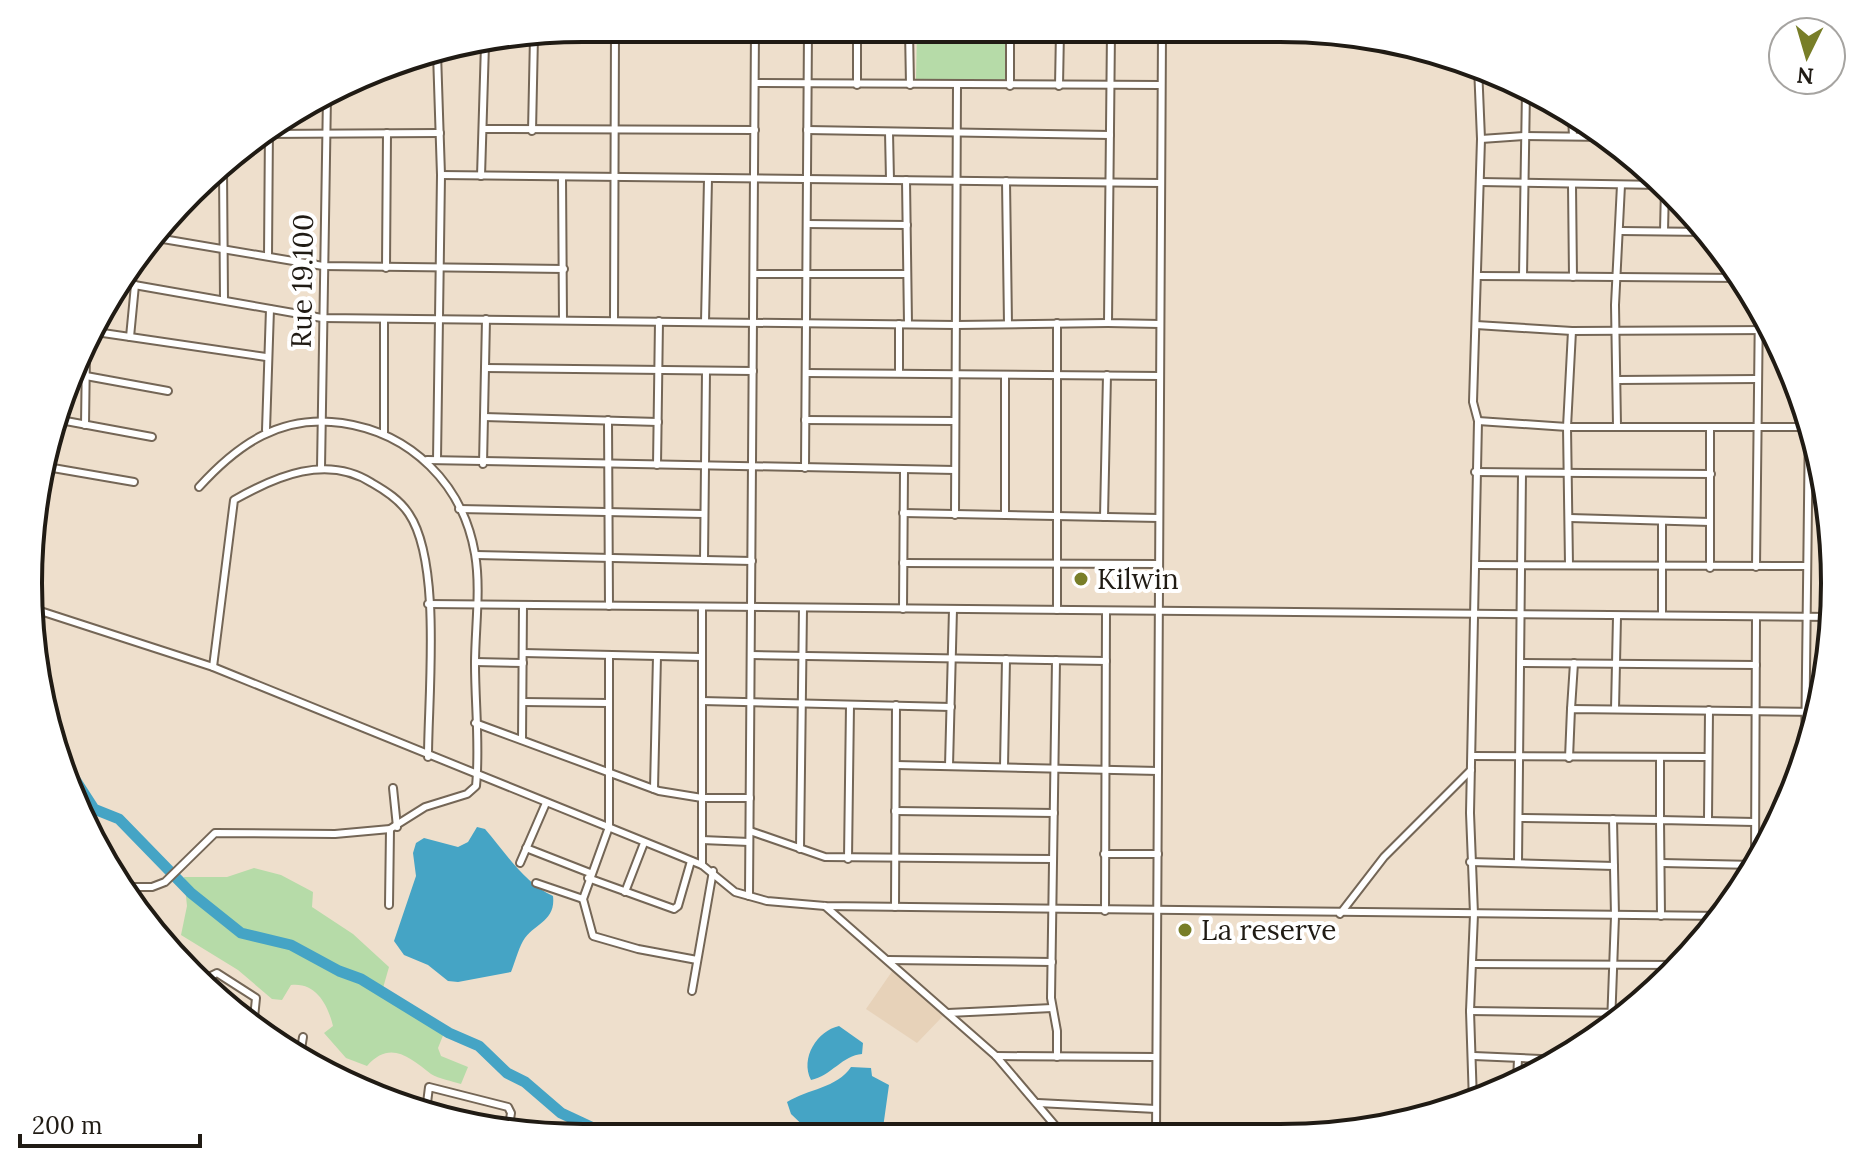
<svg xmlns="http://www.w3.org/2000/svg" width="1863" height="1166" viewBox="0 0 1863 1166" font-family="Lora,serif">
  <rect width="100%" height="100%" fill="#eedfcc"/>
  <!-- built -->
  <polygon fill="#e7d2b9" points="893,970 943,1016 917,1043 866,1009"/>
  <!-- green -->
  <g fill="#b6dba8">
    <polygon points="917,30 1005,31 1006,81 916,79"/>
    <path d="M254 868 281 875 313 892 312 907 353 934 389 967 381 995 444 1033 438 1048 441 1056 468 1067 461 1084C452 1081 439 1079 431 1074 409 1057 390 1040 367 1066L346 1058 324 1033 333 1026C328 1005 316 982 291 985L282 1000 272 999 238 970 181 935 187 906 184 877H227Z"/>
  </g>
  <!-- water -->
  <g fill="#45a4c5">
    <path d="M477 827 485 829C505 852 525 884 553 896 556 922 534 923 523 941 518 950 515 962 511 972L458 982 448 981 428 965 404 955 394 941 416 876 413 853 416 843 424 838 458 847 468 842Z"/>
    <path d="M839 1026 863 1043 862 1054C843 1055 831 1076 811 1080 800 1058 817 1031 839 1026Z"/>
    <path d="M851 1067 871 1068 872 1076 889 1085 882 1135H813L791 1114 787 1102C808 1089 837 1088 851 1067Z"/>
  </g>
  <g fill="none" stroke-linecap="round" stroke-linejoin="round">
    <!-- stream -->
    <polyline stroke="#45a4c5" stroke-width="2" points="605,1133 605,1134"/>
    <!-- river -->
    <polyline stroke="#45a4c5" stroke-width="11" points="47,724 53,727 65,764 94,809 119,819 191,893 241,933 291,945 339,971 361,979 449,1033 479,1046 507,1073 525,1082 561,1113 606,1134"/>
    <!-- minor casing -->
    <g stroke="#746656" stroke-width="10">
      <g id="minor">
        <polyline points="857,30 857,85"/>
        <polyline points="909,30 910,85"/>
        <polyline points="1111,31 1108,323 1160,324"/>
        <polyline points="437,53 441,175 437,460"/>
        <polyline points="755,83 1161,85"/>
        <polyline points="1010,86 1010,31"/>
        <polyline points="1059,86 1060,31"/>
        <polyline points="1572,117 1573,136"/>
        <polyline points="484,129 755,130"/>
        <polyline points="807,130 1110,135"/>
        <polyline points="532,131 534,36"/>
        <polyline points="889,132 890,180"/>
        <polyline points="262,134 440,133"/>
        <polyline points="1481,139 1524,136 1608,137"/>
        <polyline points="223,169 224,300"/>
        <polyline points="441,175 1161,183"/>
        <polyline points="481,176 485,44"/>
        <polyline points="562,177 563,320"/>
        <polyline points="906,180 908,324"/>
        <polyline points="1006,181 1008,324"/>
        <polyline points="1480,182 1663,185"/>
        <polyline points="1572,185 1573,277"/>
        <polyline points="807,224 907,225"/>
        <polyline points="1621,231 1708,232"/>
        <polyline points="1664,231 1665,187"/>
        <polyline points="151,237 323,266 564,269"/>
        <polyline points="268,256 269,126"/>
        <polyline points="386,268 387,133"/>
        <polyline points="754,274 907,274"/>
        <polyline points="1477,276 1741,278"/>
        <polyline points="1523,276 1526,90"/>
        <polyline points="123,283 322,318 956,325 1108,323"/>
        <polyline points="614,321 615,28"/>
        <polyline points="705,322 708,179"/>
        <polyline points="1476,325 1572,331 1772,330"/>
        <polyline points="96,332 266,357"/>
        <polyline points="130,337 135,285"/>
        <polyline points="485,368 753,371"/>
        <polyline points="806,373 1160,376"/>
        <polyline points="899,373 899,324"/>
        <polyline points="1005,375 1005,515"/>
        <polyline points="86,376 168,391"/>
        <polyline points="1618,380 1758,379"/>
        <polyline points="484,417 658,422"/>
        <polyline points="55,419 152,437"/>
        <polyline points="608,420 609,606"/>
        <polyline points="805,420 955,421"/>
        <polyline points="1478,421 1567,427 1809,427"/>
        <polyline points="85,425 86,352"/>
        <polyline points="1617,426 1615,305 1621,185"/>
        <polyline points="266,430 270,309"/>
        <polyline points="384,433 384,320"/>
        <polyline points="427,460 955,470"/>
        <polyline points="483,464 486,319"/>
        <polyline points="657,465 659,321"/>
        <polyline points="47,467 134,482"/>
        <polyline points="321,468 327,96"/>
        <polyline points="805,468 808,29"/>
        <polyline points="1475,472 1711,474"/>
        <polyline points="1809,473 1822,473"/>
        <polyline points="459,509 704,514"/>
        <polyline points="903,513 1159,518"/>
        <polyline points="955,515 957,86"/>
        <polyline points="1104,517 1107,375"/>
        <polyline points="1570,518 1710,522"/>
        <polyline points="476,555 752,561"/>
        <polyline points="704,560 706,371"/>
        <polyline points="903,563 1159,564"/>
        <polyline points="1477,565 1807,566"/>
        <polyline points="1569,565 1567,427 1572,331"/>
        <polyline points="1756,567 1759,303"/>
        <polyline points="1710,568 1710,429"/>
        <polyline points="428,604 1834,617"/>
        <polyline points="702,607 702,865"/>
        <polyline points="31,608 213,667 702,865 735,892 767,901 825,906 1723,916"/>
        <polyline points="903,609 904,470"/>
        <polyline points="1057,610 1057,323"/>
        <polyline points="1662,615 1662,522"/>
        <polyline points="523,653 702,657"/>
        <polyline points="609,655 609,827 583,899 593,936 638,949 697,960"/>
        <polyline points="751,655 1106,661"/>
        <polyline points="1056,660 1051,998 1057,1031 1057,1057"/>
        <polyline points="475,662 523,663"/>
        <polyline points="1521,663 1756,665"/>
        <path d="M213 667 234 500C276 476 327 454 372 483 386 491 400 500 409 514 442 563 428 696 428 757"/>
        <polyline points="702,701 951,707"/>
        <polyline points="523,702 609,703"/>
        <polyline points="1571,709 1574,663"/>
        <polyline points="1615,709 1617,617"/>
        <polyline points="475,723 659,791 702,798 750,798"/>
        <polyline points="522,740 523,605"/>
        <polyline points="1805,755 1809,420"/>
        <polyline points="1472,756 1708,757"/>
        <polyline points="1569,758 1571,709 1819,712"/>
        <polyline points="896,765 1158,771"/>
        <polyline points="949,766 953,609"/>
        <polyline points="1004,767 1006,659"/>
        <polyline points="393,788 397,827"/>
        <polyline points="654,789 657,656"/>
        <polyline points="895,811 1054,813"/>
        <polyline points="1521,818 1660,820 1660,757"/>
        <polyline points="1708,819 1709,710"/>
        <polyline points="750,831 825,857 1053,859"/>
        <polyline points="702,840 749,842"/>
        <polyline points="526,848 590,873"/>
        <polyline points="800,849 803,608"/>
        <polyline points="1104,854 1158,854"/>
        <polyline points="848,859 850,705"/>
        <polyline points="1470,862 1614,866"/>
        <polyline points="1518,862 1522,473"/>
        <polyline points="520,863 546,803"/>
        <polyline points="1662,863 1755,865"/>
        <polyline points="1755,864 1756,617"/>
        <polyline points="588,878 674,909 678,906 691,861"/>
        <polyline points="536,883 583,899"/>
        <path d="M120 887H152L165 882 215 833 335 834 390 829 425 807 467 794 476 786C480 747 475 704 475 664 475 629 481 589 475 554 463 484 411 433 342 423 281 414 238 444 199 487"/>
        <polyline points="625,892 644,843"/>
        <polyline points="749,896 755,29"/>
        <polyline points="389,905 390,829"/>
        <polyline points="825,906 996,1056 1064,1136"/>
        <polyline points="895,907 896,705"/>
        <polyline points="1105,911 1106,611"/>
        <polyline points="1340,914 1384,857 1471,770"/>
        <polyline points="1661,916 1660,820 1754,822"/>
        <polyline points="888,960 1052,962"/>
        <polyline points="1473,964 1679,965"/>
        <polyline points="210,985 211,976 217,973 256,998 253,1028"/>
        <polyline points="692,991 713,871"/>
        <polyline points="1470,1011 1629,1013"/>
        <polyline points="948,1013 1052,1008"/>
        <polyline points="1611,1025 1615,916 1613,819"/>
        <polyline points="300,1055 303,1037"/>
        <polyline points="996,1056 1156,1057"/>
        <polyline points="1474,1056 1562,1060"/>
        <polyline points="1517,1082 1518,1059"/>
        <polyline points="1473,1102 1470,1011 1474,914 1470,813 1478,421 1473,402 1481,139 1478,66"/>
        <polyline points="1038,1103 1156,1109"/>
        <polyline points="426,1111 429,1087 508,1107 511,1113 508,1132"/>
        <polyline points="1156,1136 1162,32"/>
      </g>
    </g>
    <!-- minor -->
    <use href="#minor" stroke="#fff" stroke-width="6"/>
  </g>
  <!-- markers -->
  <g fill="#787e28" stroke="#fff" stroke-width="3">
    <circle cx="1081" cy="579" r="8"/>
    <circle cx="1185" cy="930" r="8"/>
  </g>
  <g text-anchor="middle" stroke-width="8" stroke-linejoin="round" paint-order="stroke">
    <!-- street labels -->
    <g font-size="28" fill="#201b14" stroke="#fff">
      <text transform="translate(302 281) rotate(-89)" y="10">Rue 19.100</text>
    </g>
    <!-- poi labels -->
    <g font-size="28" fill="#201b14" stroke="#fff" text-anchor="start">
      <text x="1097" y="589">Kilwin</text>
      <text x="1201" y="940">La reserve</text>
    </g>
  </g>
  <!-- crop -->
  <path d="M0 0H1863V1166H0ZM583 42H1280A541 541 0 0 1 1821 583V583A541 541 0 0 1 1280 1124H583A541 541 0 0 1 42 583V583A541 541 0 0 1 583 42Z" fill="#fff" fill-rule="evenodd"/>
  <path fill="none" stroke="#201b14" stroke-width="4" d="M583 42H1280A541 541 0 0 1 1821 583V583A541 541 0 0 1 1280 1124H583A541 541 0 0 1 42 583V583A541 541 0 0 1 583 42Z"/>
  <!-- north arrow -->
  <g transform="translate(1807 56) rotate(185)"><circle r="38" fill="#ffffff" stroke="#a6a4a1" stroke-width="2"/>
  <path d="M0-6L14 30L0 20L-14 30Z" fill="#787e28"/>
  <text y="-12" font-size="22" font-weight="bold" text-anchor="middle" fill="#201b14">N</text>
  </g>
  <!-- scale -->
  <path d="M20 1134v12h180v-12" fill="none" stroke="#201b14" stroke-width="4"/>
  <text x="32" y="1134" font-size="24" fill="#201b14" stroke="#ffffff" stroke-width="6" paint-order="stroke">200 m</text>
</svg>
